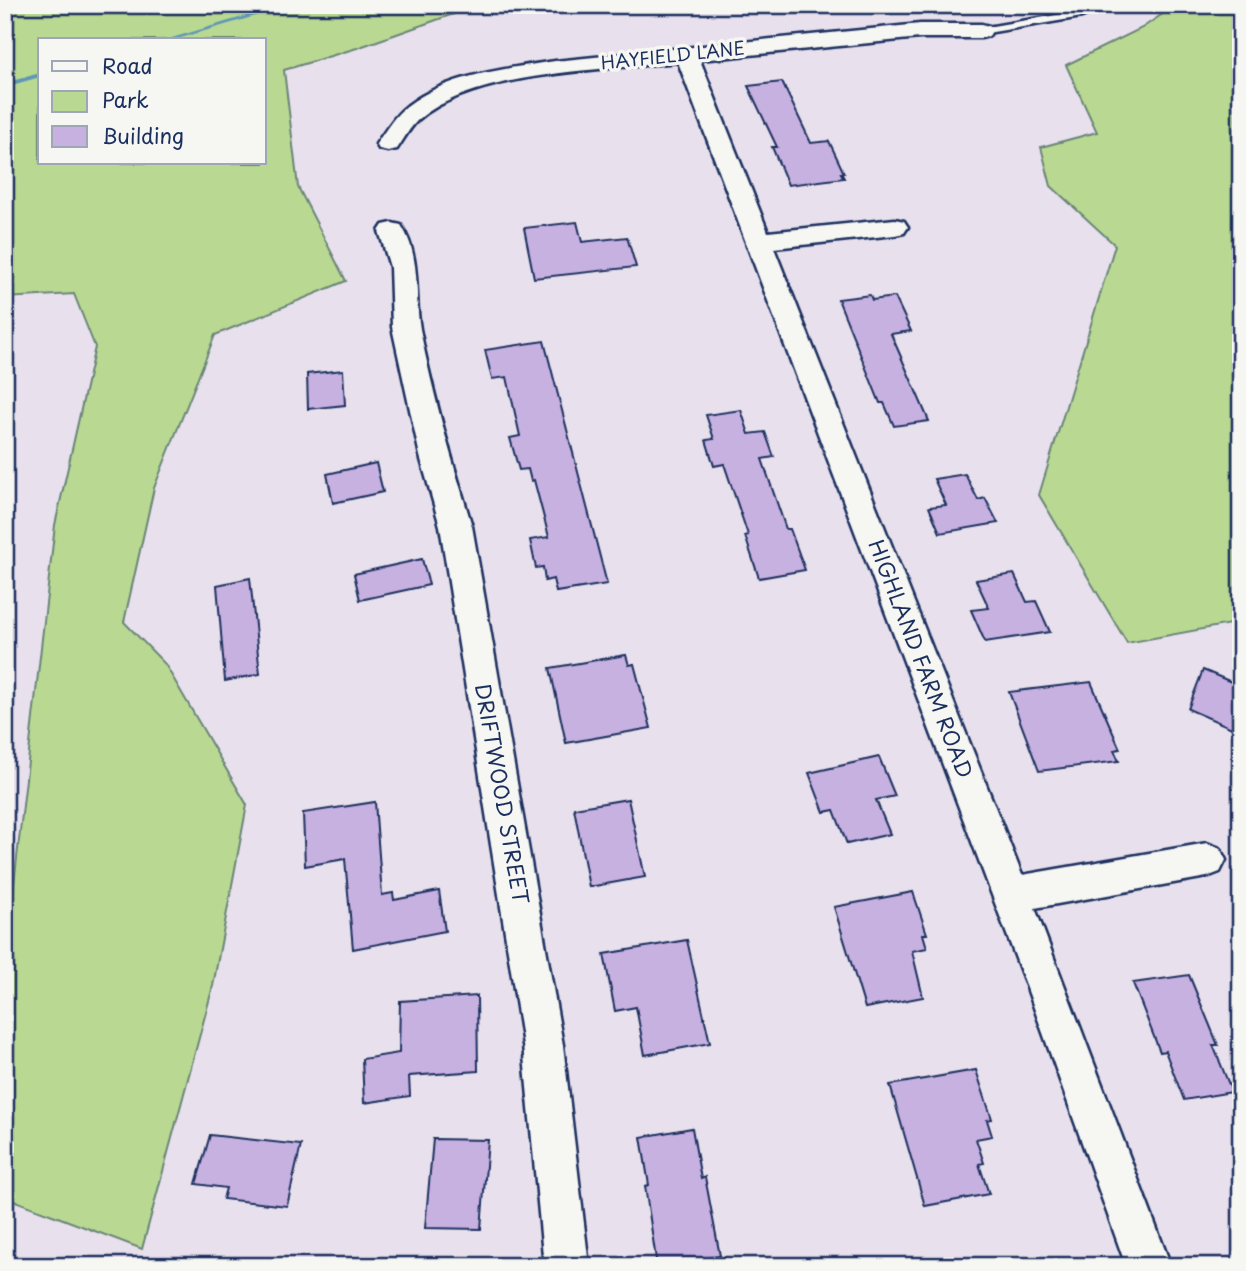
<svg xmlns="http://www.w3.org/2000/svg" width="1246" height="1271" viewBox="0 0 1246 1271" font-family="'Playpen Sans',sans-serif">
  <rect width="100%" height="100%" fill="#e8e1ed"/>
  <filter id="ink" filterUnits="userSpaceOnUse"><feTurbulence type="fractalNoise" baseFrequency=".0143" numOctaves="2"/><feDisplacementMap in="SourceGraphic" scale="14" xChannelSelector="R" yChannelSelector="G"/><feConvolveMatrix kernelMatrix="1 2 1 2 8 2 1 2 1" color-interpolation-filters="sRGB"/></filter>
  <g filter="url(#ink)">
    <!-- green -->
    <g fill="#b9d992" stroke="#6a8478" stroke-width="2" fill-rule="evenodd">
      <path d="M5 5H479L357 48 284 70 298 187 346 281 215 335 154 488 124 622 165 664 247 805 213 986 142 1249 5 1197V963L55 525 95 347 74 294 5 298ZM40 40H264V163H40Z"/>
      <polygon points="1176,5 1241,5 1241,622 1127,643 1039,495 1115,245 1051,186 1041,147 1097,132 1066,65 1142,28"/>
    </g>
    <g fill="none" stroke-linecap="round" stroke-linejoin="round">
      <!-- stream -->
      <g fill="#6197b4" fill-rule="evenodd">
        <polygon points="282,5 293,5 174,40 165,40"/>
        <polygon points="40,73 40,77 5,87 5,83"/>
      </g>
    </g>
    <!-- building -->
    <g fill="#c7b1e1" stroke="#1b2f5e" stroke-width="2">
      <polygon points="782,82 811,143 829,141 844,173 841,173 844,178 788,185 772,147 777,147 748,86"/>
      <polygon points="577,222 582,242 627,237 636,267 534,278 524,228"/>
      <polygon points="870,295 872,300 895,297 911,331 891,334 929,421 894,426 884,403 880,403 838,299"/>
      <polygon points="544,341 607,584 556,592 553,579 545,581 543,567 536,568 530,540 549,537 534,480 531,481 528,469 519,470 510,438 520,436 507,377 492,379 485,350"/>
      <polygon points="343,370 345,405 308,409 307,374"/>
      <polygon points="741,410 749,434 765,432 774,457 762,459 786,529 790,529 805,570 759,578 745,536 748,535 724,464 714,466 706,440 714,439 706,415"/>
      <polygon points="376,463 383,492 333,503 327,474"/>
      <polygon points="965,474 978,500 985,498 998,523 940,533 929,507 946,505 934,479"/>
      <polygon points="422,559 429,585 360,600 354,574"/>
      <polygon points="1014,574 1027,602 1036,601 1050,632 985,642 971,610 989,608 976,580"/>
      <polygon points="250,578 260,674 225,681 217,585"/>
      <polygon points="626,655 629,665 634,664 651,728 566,743 550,668"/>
      <polygon points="1203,670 1241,686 1241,732 1188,709"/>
      <polygon points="1091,682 1120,749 1114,750 1119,761 1039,771 1009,692"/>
      <polygon points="879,757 895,796 876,800 890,834 847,844 834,810 824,812 809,773"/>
      <polygon points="628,799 645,877 589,887 574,808"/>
      <polygon points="375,802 382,895 393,893 394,900 439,891 445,931 353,949 345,859 305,866 303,813"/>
      <polygon points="913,892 927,934 923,934 927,948 912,951 923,997 865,1008 834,907"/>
      <polygon points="687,940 710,1043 645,1055 636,1007 615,1011 604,954"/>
      <polygon points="1189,975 1218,1045 1213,1045 1232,1092 1184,1100 1165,1051 1160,1052 1133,983"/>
      <polygon points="477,996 478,1071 409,1076 410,1096 364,1103 362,1059 399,1053 400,1001"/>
      <polygon points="976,1070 992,1119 987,1120 992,1136 976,1139 984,1163 979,1164 989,1194 925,1206 890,1085"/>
      <polygon points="692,1128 701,1179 705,1177 720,1256 657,1266 645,1186 649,1185 641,1137"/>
      <polygon points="210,1135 301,1145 287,1206 223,1199 226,1188 196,1184"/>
      <polygon points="433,1139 488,1140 481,1229 425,1228"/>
    </g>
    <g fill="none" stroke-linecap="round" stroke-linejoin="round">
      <!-- service casing -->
      <g stroke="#1b2f5e" stroke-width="5">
        <polygon id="service" points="1096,5 1111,5 1082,17 981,34 976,31 981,28 1080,11"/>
      </g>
      <!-- minor casing -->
      <g stroke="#1b2f5e" stroke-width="5">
        <g id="minor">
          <path d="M920 24H981L989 26 992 31 989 36 981 38H920L700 60 768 232 895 219 904 221 908 227 904 233 895 235 774 248 1022 875 1207 843 1220 848 1226 860 1220 872 1207 877 1035 908 1171 1266H1126L1027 988 678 62C606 70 475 71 419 119 410 127 404 139 397 149L388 151 379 149 376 144C384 133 392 119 402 110 442 75 505 69 555 61Z"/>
          <path d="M392 223 401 225C422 257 414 295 420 329 433 396 452 461 472 526L563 1045 589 1266H544L523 1045 440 526 420 456 392 327 390 267 379 231 383 225Z"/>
        </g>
      </g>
      <!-- service -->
      <use href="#service" fill="#f6f6f2" fill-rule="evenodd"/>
      <!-- minor -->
      <use href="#minor" fill="#f6f6f2" fill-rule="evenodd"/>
    </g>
  </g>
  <g text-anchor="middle" stroke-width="7" stroke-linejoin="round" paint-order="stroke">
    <!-- far-street labels -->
    <g font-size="18" fill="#1b2f5e" stroke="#f6f6f2">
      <text transform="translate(673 56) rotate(-6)" y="6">HAYFIELD LANE</text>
    </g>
    <!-- street labels -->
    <g font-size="21" fill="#1b2f5e" stroke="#f6f6f2">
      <text transform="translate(920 659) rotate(69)" y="7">HIGHLAND FARM ROAD</text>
      <text transform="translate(501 794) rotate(80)" y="7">DRIFTWOOD STREET</text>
    </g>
  </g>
  <!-- margin -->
  <rect width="1246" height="1271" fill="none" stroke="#f6f6f2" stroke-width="28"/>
  <rect x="14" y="14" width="1218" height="1243" fill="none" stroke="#1b2f5e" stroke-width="2.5" filter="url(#ink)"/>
  <!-- legend -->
  <rect x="38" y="38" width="228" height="126" fill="#f6f6f2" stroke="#9ea6b7" stroke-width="2"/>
  <rect x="52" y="61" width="35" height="10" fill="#f6f6f2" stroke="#9ea6b7" stroke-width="2"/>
  <text x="102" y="74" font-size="21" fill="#1b2f5e">Road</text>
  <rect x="52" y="91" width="35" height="21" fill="#b9d992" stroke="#9ea6b7" stroke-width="2"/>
  <text x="102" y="108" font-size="21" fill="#1b2f5e">Park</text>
  <rect x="52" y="126" width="35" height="21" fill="#c7b1e1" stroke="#9ea6b7" stroke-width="2"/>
  <text x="102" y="144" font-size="21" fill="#1b2f5e">Building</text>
</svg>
